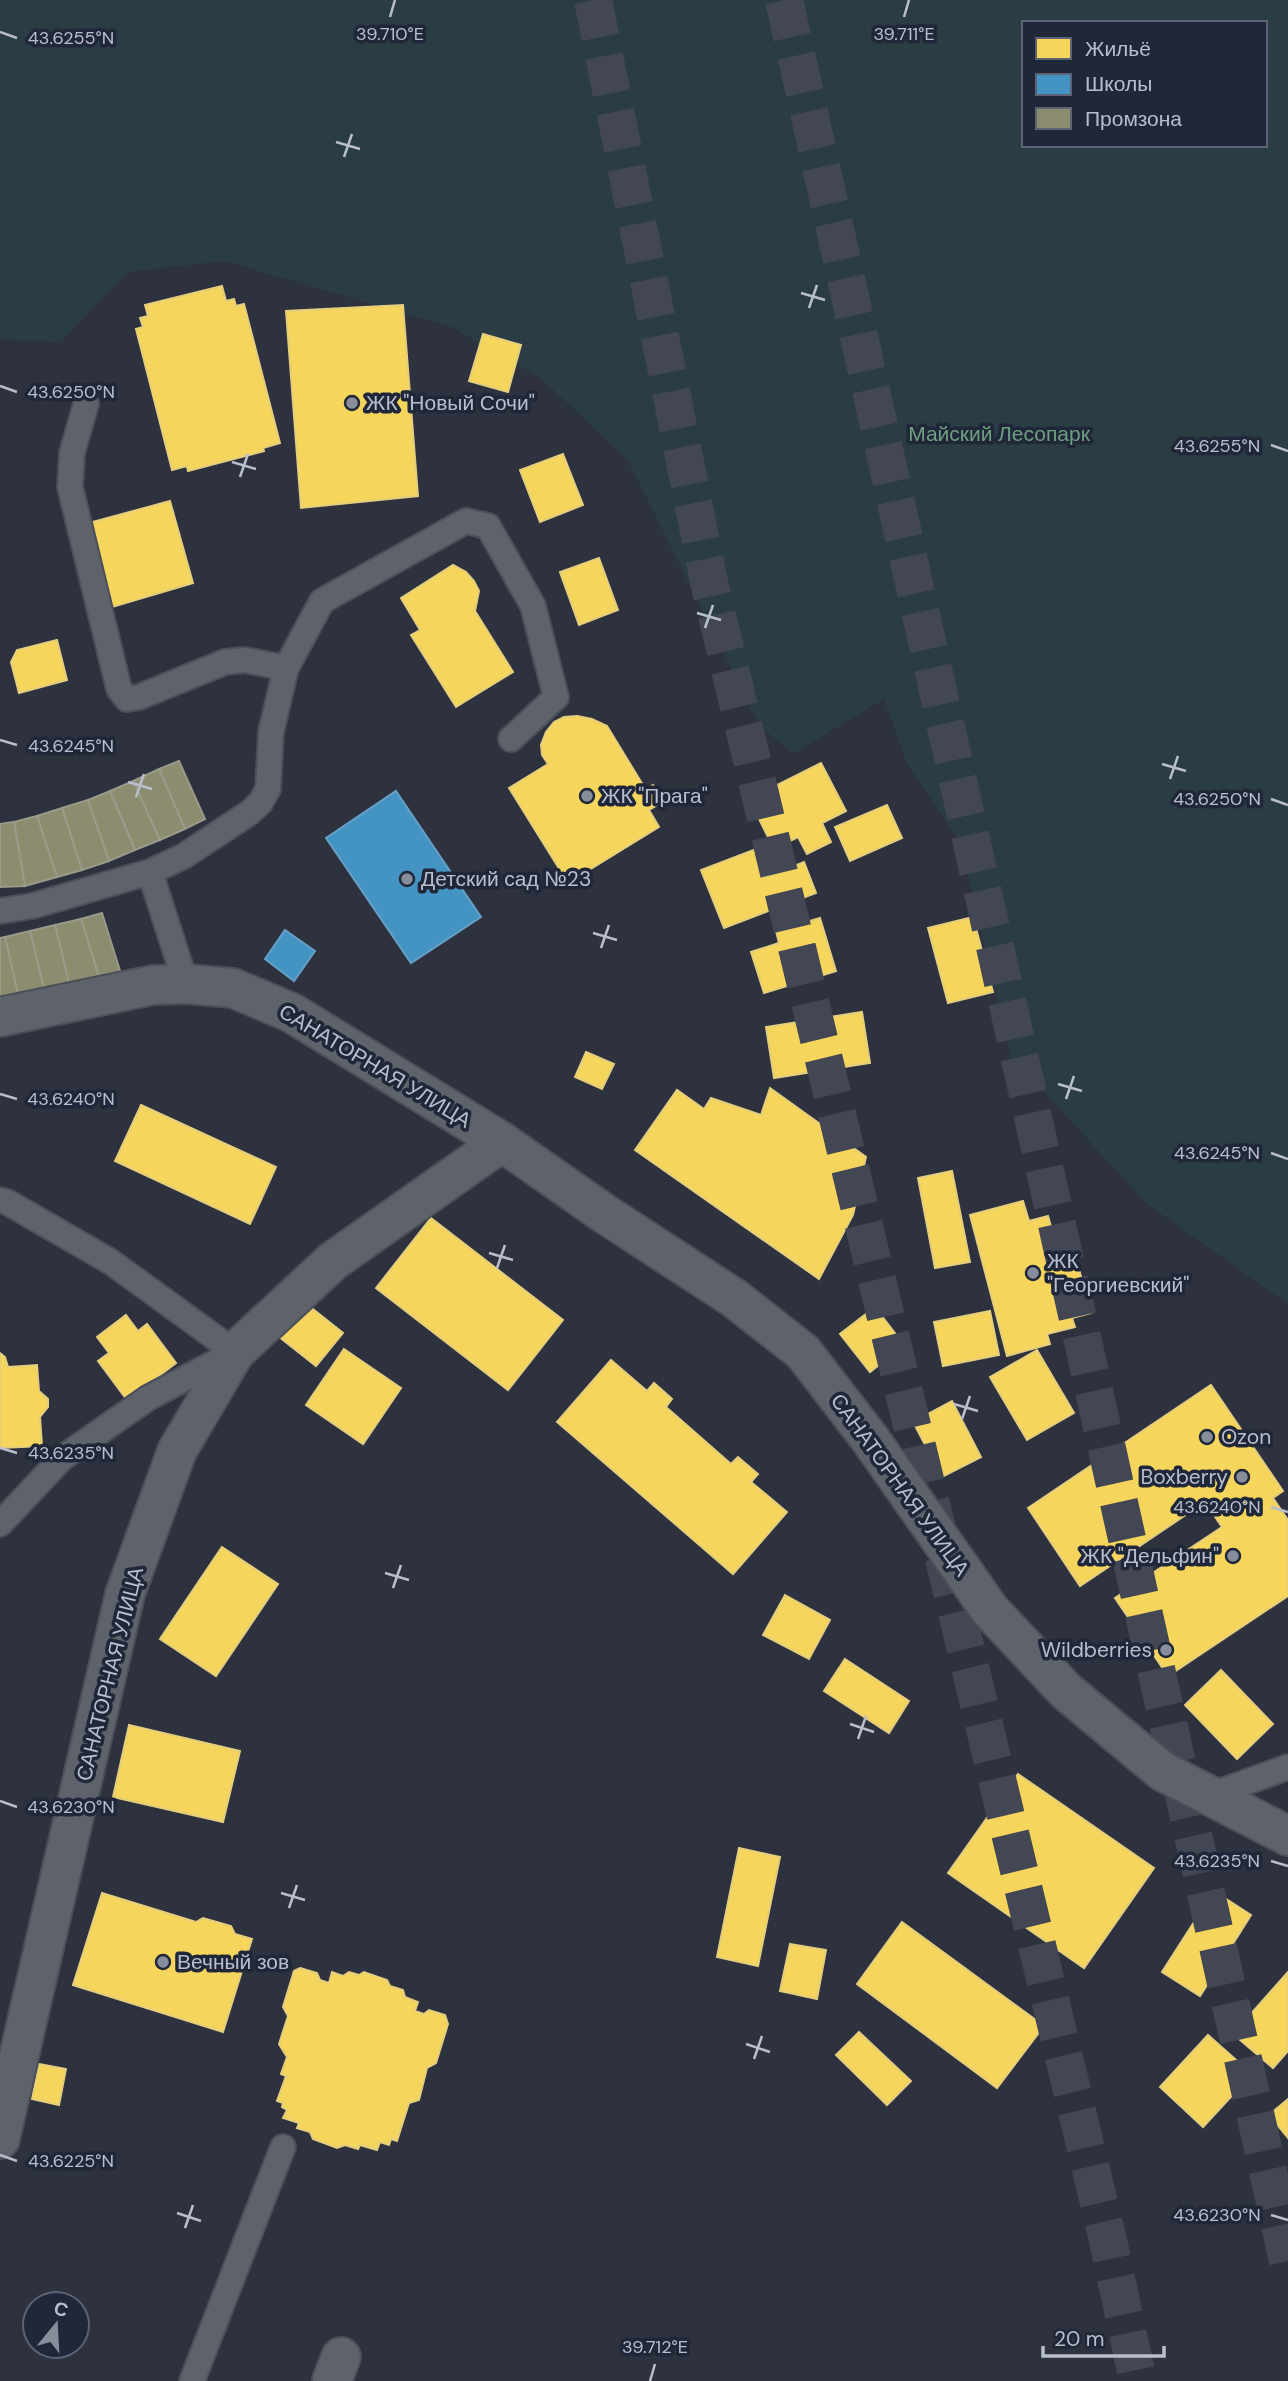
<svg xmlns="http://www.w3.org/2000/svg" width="1288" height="2381" viewBox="0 0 1288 2381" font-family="'DM Sans',sans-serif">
  <rect width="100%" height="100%" fill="#2d323e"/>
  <!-- green -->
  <path fill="#2a3c44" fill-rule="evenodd" d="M0 0H1288V1304L1147 1204 1010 1055 960 842 906 762 884 699 793 754 760 726 628 461 542 379 452 327 224 261 128 272 61 342 0 339ZM1024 23H1265V145H1024Z"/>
  <!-- homes -->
  <g fill="#f6d55c" stroke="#e4ce7e" stroke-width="2">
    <polygon points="222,286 226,301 234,299 236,306 244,304 280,443 263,448 264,451 188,471 187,466 172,470 136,329 143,327 140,318 148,316 145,305"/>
    <polygon points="403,305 418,496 301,508 286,311"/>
    <polygon points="483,334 521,345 508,392 469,381"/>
    <polygon points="563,454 583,505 540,522 520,470"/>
    <polygon points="170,501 193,583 112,607 89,523"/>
    <polygon points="599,558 618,610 579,625 560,572"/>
    <polygon points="453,565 466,572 474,581 479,591 475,611 513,672 456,707 411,635 420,630 401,598"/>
    <polygon points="57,640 67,680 19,693 11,662 17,650"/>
    <polygon points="577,716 592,719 607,726 646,790 653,785 663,802 649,810 659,827 568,883 509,788 548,764 542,755 541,745 546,732 554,722 564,717"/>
    <polygon points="821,763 846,811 822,823 831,842 807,854 798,837 774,849 749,799"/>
    <polygon points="887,805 902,838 850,861 835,827"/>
    <polygon points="756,849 766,877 804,862 816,893 724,928 701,870"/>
    <polygon points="973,917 993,992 948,1003 928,928"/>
    <polygon points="820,918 836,971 764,993 751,952 779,943 776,931"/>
    <polygon points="862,1012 870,1063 774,1078 766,1027"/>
    <polygon points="586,1052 614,1064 602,1089 575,1077"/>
    <polygon points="770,1088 866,1157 853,1215 819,1279 635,1150 677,1090 704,1109 711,1098 761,1115"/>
    <polygon points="141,1105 276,1167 250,1224 115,1161"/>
    <polygon points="952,1171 970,1262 935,1268 918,1178"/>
    <polygon points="1023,1201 1029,1221 1048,1216 1053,1233 1068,1229 1091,1313 1072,1318 1075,1327 1047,1334 1050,1344 1007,1356 970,1215"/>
    <polygon points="431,1218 563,1320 508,1390 376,1288"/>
    <polygon points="299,1298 343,1333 316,1366 273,1332"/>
    <polygon points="875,1307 904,1345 870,1372 840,1334"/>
    <polygon points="990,1311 999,1355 943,1366 934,1322"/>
    <polygon points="126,1315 138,1331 147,1324 176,1363 127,1400 98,1361 109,1353 97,1337"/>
    <polygon points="344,1349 401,1388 363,1444 306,1405"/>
    <polygon points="1037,1350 1074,1413 1027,1440 990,1377"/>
    <polygon points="0,1353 5,1357 8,1367 37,1365 39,1391 48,1399 48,1407 40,1417 42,1446 0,1448"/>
    <polygon points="611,1360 647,1391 654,1383 672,1399 666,1407 731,1464 738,1457 758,1474 751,1482 787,1512 733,1574 557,1422"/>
    <polygon points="1211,1385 1283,1491 1273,1498 1288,1520 1288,1596 1168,1676 1115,1598 1222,1527 1205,1502 1080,1586 1028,1508"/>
    <polygon points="952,1401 981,1457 942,1477 913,1422"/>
    <polygon points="222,1547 278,1584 216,1676 160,1639"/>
    <polygon points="785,1595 830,1620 809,1659 763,1635"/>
    <polygon points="845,1659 909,1701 889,1733 824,1691"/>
    <polygon points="1221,1670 1273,1724 1237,1759 1185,1705"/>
    <polygon points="129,1725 240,1751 223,1822 113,1797"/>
    <polygon points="1018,1774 1154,1868 1084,1968 948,1873"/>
    <polygon points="739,1848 780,1857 758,1966 717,1957"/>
    <polygon points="1214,1891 1251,1915 1200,1996 1162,1972"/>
    <polygon points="102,1893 196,1922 203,1918 231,1926 235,1934 252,1939 223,2032 73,1985"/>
    <polygon points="902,1922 1044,2026 997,2088 857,1984"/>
    <polygon points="790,1944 826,1950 817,1999 780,1991"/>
    <polygon points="300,1968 317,1973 320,1980 329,1983 332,1972 343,1976 349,1972 359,1975 364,1972 387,1980 390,1986 403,1990 405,1997 418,2002 415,2011 424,2014 429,2010 445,2015 448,2024 436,2063 427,2068 419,2100 409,2103 397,2141 391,2139 389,2145 380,2142 377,2150 360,2145 358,2149 345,2145 337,2148 313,2139 310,2132 297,2128 299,2123 283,2118 287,2110 282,2107 283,2103 277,2101 286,2076 281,2074 287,2057 279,2044 288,2016 283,2007 294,1971"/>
    <polygon points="1288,1972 1288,2051 1273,2068 1233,2034"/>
    <polygon points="859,2032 911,2081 887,2105 836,2055"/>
    <polygon points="1208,2035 1252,2074 1203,2127 1160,2087"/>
    <polygon points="39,2064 66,2069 59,2105 32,2099"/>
    <polygon points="1288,2099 1288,2138 1269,2115"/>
  </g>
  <!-- schools -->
  <g fill="#4393c3" stroke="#66a0c6" stroke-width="2">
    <polygon points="396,791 481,917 411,963 326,838"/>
    <polygon points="285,930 315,951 294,981 265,959"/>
  </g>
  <!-- industry -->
  <g fill="#8c8c6e" stroke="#9a9b8a" stroke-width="2">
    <polygon points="179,761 205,819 185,829 159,769"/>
    <polygon points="159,769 185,829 160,840 133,781"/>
    <polygon points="133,781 160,840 135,850 110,791"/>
    <polygon points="110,791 135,850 109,861 88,800"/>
    <polygon points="88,800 109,861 82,870 62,808"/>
    <polygon points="62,808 82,870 57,877 37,816"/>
    <polygon points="37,816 57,877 25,886 14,822"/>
    <polygon points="14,822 25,886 0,887 0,824"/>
    <polygon points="102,913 121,974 100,980 81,919"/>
    <polygon points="81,919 100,980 70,987 55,925"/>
    <polygon points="55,925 70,987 45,993 30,931"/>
    <polygon points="30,931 45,993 19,999 5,937"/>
    <polygon points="5,937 19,999 0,1003 0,938"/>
  </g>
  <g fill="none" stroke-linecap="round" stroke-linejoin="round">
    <!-- primary-tunnel -->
    <g stroke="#424753" stroke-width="38" stroke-dasharray="38 19" stroke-linecap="butt">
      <polyline points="593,0 709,582 1107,2236 1138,2381"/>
      <polyline points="784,0 1288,2261"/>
    </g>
    <!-- service casing -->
    <g stroke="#4b4f58" stroke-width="28">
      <g id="service">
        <polyline points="86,404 72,453 70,487 119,689 127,699 139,697 225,662 245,660 286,668"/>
        <polyline points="150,872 186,984"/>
        <polyline points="0,911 32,906 150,872 184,856 249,813 260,803 268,789 271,732 286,668 322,601 466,521 488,526 533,606 556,697 511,739"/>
        <polyline points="0,1200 7,1202 111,1262 235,1352 148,1398 62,1458 0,1524"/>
        <polyline points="1208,1796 1288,1767"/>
        <polyline points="192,2381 283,2147"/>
      </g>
    </g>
    <!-- minor casing -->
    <g stroke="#4b4f58" stroke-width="42">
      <g id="minor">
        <polyline points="0,1017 153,985 186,984 233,988 292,1013 502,1142 333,1261 235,1352 177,1451 125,1594 0,2139"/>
        <polyline points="332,2381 341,2357"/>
      </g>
    </g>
    <!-- tertiary casing -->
    <g stroke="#4b4f58" stroke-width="42">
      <polyline id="tertiary" points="502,1142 605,1214 734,1298 803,1352 870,1439 990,1610 1066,1691 1162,1771 1288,1836"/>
    </g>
    <!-- service -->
    <use href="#service" stroke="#5e626b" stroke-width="24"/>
    <!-- minor -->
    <use href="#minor" stroke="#5e626b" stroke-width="38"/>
    <!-- tertiary -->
    <use href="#tertiary" stroke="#5e626b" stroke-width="38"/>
  </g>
  <!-- ticks -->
  <path fill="none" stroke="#b9becd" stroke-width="2.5" d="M390 17 395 0M904 17 909 0M0 32 17 38M336 142 360 149M344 157 352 134M801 293 825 300M809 308 817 285M0 386 17 392M1271 445 1288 451M232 462 256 469M240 477 248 454M697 613 721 620M705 628 713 605M0 740 17 745M1162 764 1186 771M1170 779 1178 756M128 782 152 789M136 797 144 774M1271 799 1288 805M593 933 617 940M601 948 609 925M1058 1084 1082 1091M0 1094 17 1099M1066 1099 1074 1076M1271 1153 1288 1159M489 1253 513 1260M497 1268 505 1245M954 1404 978 1411M962 1419 970 1396M0 1448 17 1453M1271 1507 1288 1512M385 1573 409 1580M393 1588 401 1565M850 1724 874 1732M858 1739 866 1716M0 1801 17 1807M1271 1861 1288 1866M281 1893 305 1900M289 1908 297 1885M746 2044 770 2052M754 2059 762 2036M0 2155 17 2161M177 2213 201 2221M1271 2215 1288 2220M185 2228 193 2205M650 2381 655 2364"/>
  <!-- markers -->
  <g fill="#888d9b" stroke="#202739" stroke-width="2.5">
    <circle cx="352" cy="403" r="7"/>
    <circle cx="587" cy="796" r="7"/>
    <circle cx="407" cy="879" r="7"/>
    <circle cx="1033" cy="1273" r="7"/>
    <circle cx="1207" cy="1437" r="7"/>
    <circle cx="1242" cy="1477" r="7"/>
    <circle cx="1233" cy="1556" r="7"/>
    <circle cx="1166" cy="1650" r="7"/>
    <circle cx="163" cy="1962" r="7"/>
  </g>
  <g text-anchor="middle" stroke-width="7" stroke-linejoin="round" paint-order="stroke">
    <!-- poi labels -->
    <g font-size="21" fill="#b9becd" stroke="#202739" text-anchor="start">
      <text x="366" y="410">ЖК "Новый Сочи"</text>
      <text x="601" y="803">ЖК "Прага"</text>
      <text x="421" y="886">Детский сад №23</text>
      <text x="1047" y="1268">ЖК<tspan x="1047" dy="24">"Георгиевский"</tspan></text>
      <text x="1221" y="1444">Ozon</text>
      <text x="1228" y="1484" text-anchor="end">Boxberry</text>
      <text x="1219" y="1563" text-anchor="end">ЖК "Дельфин"</text>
      <text x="1152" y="1657" text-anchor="end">Wildberries</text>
      <text x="177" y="1969">Вечный зов</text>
    </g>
    <!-- park labels -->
    <g font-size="21" fill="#6f9f80" stroke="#202739">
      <text x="999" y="441">Майский Лесопарк</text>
    </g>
    <!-- street labels -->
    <g font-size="21" fill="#b9becd" stroke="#202739">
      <text transform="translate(375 1066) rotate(31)" y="7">САНАТОРНАЯ УЛИЦА</text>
      <text transform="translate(900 1485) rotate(54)" y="7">САНАТОРНАЯ УЛИЦА</text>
      <text transform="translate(110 1674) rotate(-76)" y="7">САНАТОРНАЯ УЛИЦА</text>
    </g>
  </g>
  <g font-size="18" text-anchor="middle" fill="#b9becd" stroke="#202739" stroke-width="7" stroke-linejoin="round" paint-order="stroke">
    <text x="390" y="40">39.710°E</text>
    <text x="904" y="40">39.711°E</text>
    <text x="71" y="44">43.6255°N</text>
    <text x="71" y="398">43.6250°N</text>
    <text x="1217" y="452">43.6255°N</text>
    <text x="71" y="752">43.6245°N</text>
    <text x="1217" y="805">43.6250°N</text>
    <text x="71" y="1105">43.6240°N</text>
    <text x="1217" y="1159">43.6245°N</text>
    <text x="71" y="1459">43.6235°N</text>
    <text x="1217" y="1513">43.6240°N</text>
    <text x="71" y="1813">43.6230°N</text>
    <text x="1217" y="1867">43.6235°N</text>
    <text x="71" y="2167">43.6225°N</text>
    <text x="1217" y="2221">43.6230°N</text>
    <text x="655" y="2353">39.712°E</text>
  </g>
  <!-- legend -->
  <rect x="1022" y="21" width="245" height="126" fill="#202739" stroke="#5d6374" stroke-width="2"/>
  <rect x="1036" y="38" width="35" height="21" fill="#f6d55c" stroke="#5d6374" stroke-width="2"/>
  <text x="1085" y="56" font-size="21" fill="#b9becd">Жильё</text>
  <rect x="1036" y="74" width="35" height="21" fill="#4393c3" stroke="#5d6374" stroke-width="2"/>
  <text x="1085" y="91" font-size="21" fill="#b9becd">Школы</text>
  <rect x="1036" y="108" width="35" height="21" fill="#8c8c6e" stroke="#5d6374" stroke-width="2"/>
  <text x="1085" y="126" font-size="21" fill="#b9becd">Промзона</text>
  <!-- north arrow -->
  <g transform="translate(56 2325) rotate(18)"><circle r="33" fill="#202739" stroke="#5d6374" stroke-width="2"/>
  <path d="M0-5L12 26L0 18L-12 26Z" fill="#888d9b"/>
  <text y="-10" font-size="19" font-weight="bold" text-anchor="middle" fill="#b9becd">С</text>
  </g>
  <!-- scale -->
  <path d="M1043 2346v10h121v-10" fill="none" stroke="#b9becd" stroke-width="3.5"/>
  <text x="1054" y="2346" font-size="21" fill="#b9becd" stroke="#202739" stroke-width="5" paint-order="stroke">20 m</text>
</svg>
